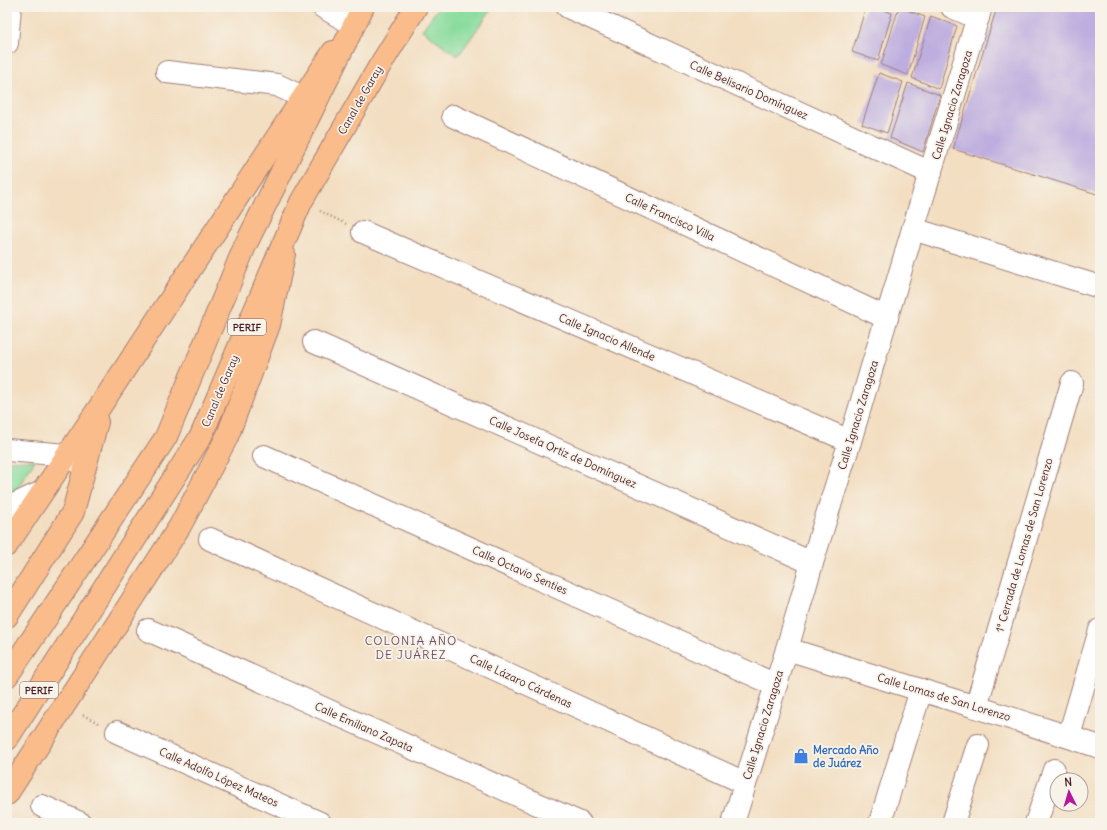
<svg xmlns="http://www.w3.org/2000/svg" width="1107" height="830" viewBox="0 0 1107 830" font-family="Delius,sans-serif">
  <rect width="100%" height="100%" fill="#f7f3e8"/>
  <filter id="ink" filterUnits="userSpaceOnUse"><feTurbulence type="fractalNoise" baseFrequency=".025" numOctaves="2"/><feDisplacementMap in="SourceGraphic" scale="8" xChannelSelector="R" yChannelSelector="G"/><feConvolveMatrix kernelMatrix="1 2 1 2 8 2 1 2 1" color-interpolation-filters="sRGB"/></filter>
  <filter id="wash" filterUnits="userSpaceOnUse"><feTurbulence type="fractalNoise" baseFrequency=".012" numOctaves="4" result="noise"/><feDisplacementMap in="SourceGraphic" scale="16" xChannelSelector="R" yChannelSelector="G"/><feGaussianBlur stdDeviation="0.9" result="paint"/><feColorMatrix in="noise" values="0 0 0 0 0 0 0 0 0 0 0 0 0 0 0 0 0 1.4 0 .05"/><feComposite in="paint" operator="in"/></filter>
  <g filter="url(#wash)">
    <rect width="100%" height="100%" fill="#f3dec1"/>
    <!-- green -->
    <g fill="#89dc9d" stroke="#6a7e64">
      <polygon points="439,7 493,7 458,56 422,30"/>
      <polygon points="35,460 7,505 7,461"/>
    </g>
    <g id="blocks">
      <!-- building -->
      <g fill="#beaedf">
        <polygon points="584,7 611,7 608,15"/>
        <polygon points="866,7 875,7 892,13 878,61 852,52"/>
        <polygon points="899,7 925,17 908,75 881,65"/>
        <polygon points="997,7 1100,7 1100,195 953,149"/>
        <polygon points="931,16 957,26 939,89 912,78"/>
        <polygon points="879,73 903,82 887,133 862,124"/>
        <polygon points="908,83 940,95 923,152 890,138"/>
      </g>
    </g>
  </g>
  <g filter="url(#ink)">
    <use href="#blocks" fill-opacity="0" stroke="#9e7e76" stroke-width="1"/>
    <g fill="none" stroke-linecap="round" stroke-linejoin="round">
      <!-- minor casing -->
      <g stroke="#9e7e76" stroke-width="24">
        <g id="minor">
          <polyline points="323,7 352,24"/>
          <polyline points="568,7 931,173"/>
          <polyline points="952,7 978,18"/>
          <polyline points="7,43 10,7"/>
          <polyline points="167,72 277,85 302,97"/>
          <polyline points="453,116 887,318"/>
          <polyline points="913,229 1100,287"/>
          <polyline points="363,232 850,441"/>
          <polyline points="314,342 812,563"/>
          <polyline points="7,450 67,455 82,465"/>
          <polyline points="264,456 776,685"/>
          <polyline points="7,508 42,492"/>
          <polyline points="210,539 745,783"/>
          <polyline points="148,630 580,823"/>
          <polyline points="787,649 976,707 1100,747"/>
          <polyline points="976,707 1072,383"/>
          <polyline points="117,732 320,823"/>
          <polyline points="1069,736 1100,630"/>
          <polyline points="42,806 80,823"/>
          <polyline points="733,823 787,649 812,563 850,441 913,229 981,7"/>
          <polyline points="880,823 921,690"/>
          <polyline points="953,823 978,745"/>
          <polyline points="1036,823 1054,770"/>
        </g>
      </g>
      <!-- major casing -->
      <g stroke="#9e7e76" stroke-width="24">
        <g id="major">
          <polyline points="7,545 101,405 333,52"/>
          <polyline points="7,616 73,512 97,422"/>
          <polyline points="7,794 180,526 227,437 269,325 284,254"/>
        </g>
      </g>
      <!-- highway casing -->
      <g stroke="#9e7e76" stroke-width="24">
        <g id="highway">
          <polyline points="7,676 43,623 166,437 245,246 363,7"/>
          <polyline points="7,739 201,436 301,202 379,67 416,7"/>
        </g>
      </g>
      <!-- path -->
      <g stroke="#9e7e76" stroke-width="2.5" stroke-dasharray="1 3" stroke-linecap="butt">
        <polyline points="320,211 346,224"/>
        <polyline points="83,715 98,723"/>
      </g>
      <!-- minor -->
      <use href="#minor" stroke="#fff" stroke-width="22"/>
      <!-- major -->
      <use href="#major" stroke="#fabc8b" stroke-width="22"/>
      <!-- highway -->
      <use href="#highway" stroke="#fabc8b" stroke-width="22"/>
    </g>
  </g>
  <!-- icons -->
  <defs>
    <g id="shop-bare" transform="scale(1.2)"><path d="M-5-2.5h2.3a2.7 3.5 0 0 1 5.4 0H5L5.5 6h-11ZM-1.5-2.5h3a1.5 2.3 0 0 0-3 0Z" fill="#3f7fe0" stroke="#f7f3e8" stroke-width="2.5" paint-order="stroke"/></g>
  </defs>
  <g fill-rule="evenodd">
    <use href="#shop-bare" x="801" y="756"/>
  </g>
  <g text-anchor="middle" stroke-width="3.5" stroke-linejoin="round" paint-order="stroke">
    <!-- shield labels -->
    <g fill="#f7f3e8" stroke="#7e5f64" stroke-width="1">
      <rect x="228" y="319" width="38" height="16" rx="3"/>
      <rect x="20" y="682" width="38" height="16" rx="3"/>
    </g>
    <g font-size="10" font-weight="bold" fill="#4a1f2b">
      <text x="247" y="331">PERIF</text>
      <text x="39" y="694">PERIF</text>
    </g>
    <!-- street labels -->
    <g font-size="11" fill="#4a1f2b" stroke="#f7f3e8">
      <text transform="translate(749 90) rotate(24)" y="4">Calle Belisario Domínguez</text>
      <text transform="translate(360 100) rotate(-60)" y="4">Canal de Garay</text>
      <text transform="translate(952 105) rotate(-73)" y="4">Calle Ignacio Zaragoza</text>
      <text transform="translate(670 217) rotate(25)" y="4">Calle Francisco Villa</text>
      <text transform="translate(607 337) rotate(23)" y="4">Calle Ignacio Allende</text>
      <text transform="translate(220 391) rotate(-67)" y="4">Canal de Garay</text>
      <text transform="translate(858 415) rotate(-73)" y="4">Calle Ignacio Zaragoza</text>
      <text transform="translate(563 452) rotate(24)" y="4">Calle Josefa Ortiz de Domínguez</text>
      <text transform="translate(1024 545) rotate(-74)" y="4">1° Cerrada de Lomas de San Lorenzo</text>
      <text transform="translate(520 570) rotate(24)" y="4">Calle Octavio Senties</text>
      <text transform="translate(521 681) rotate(25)" y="4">Calle Lázaro Cárdenas</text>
      <text transform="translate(944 697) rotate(17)" y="4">Calle Lomas de San Lorenzo</text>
      <text transform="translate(763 725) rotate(-73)" y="4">Calle Ignacio Zaragoza</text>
      <text transform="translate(364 727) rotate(24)" y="4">Calle Emiliano Zapata</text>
      <text transform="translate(219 777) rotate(24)" y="4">Calle Adolfo López Mateos</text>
    </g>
    <!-- shop labels -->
    <g font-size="11" font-weight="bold" fill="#366cbe" stroke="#f7f3e8" text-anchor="start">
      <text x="813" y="754">Mercado Año<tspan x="813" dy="13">de Juárez</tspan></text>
    </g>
    <!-- neighbourhood labels -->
    <g font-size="12" letter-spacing="1" fill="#73516a" stroke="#f7f3e8">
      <text x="411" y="645">COLONIA AÑO<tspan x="411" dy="14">DE JUÁREZ</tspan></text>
    </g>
  </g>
  <!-- margin -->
  <rect width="1107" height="830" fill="none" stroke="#f7f3e8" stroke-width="24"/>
  <!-- north arrow -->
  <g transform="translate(1069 792) rotate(355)"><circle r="19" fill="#f7f3e8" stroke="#b29e9c"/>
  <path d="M0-3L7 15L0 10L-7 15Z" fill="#b5179e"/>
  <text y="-6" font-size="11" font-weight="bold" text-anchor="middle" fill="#4a1f2b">N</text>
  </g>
</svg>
